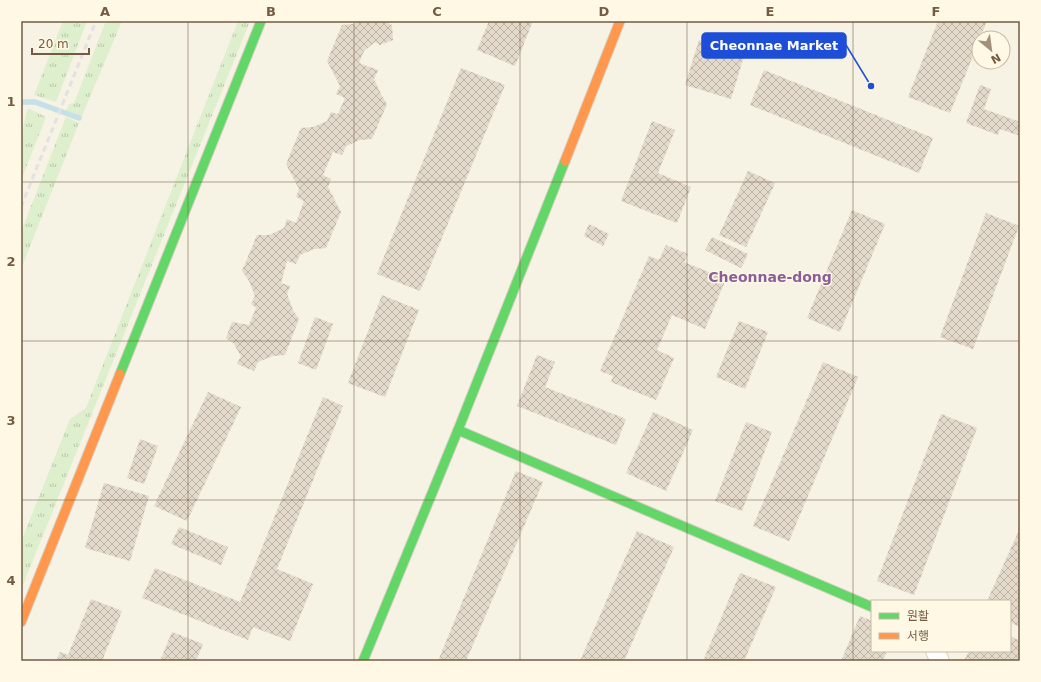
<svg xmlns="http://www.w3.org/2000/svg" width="1041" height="682" viewBox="0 0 1041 682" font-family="'DejaVu Sans','Noto Sans KR',sans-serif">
  <defs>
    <pattern id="grass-tufts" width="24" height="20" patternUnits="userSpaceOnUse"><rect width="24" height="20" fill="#ddefcd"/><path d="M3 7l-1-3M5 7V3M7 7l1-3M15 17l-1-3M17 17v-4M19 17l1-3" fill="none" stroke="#b8c5a8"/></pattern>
    <pattern id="building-cross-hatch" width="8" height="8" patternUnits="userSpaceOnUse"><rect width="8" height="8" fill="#e3dacb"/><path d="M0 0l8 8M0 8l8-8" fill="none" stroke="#bdb4a6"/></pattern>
  </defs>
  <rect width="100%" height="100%" fill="#f6f2e4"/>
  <!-- grass -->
  <g fill="url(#grass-tufts)">
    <polygon points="63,21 87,21 56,102 34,95"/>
    <polygon points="106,21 122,21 81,118 66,111 69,104 74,103"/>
    <polygon points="238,21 250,21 21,590 21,542 70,419 86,408"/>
    <path d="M28 108 46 117 21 180C21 155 20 131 28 108Z"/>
    <polygon points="66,117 79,123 21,269 21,232"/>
  </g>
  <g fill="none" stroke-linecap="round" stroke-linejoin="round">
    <!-- stream -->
    <polyline stroke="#c4e0e8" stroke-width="5.5" points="21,102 35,102 79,118"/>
  </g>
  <!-- building -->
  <g fill="url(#building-cross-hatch)">
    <polygon points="361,21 384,21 392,25 393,40 380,45 375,42 364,51 359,63 378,70 374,79 381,94 387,104 372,139 360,140 346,146 342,155 333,152 323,175 331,179 328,187 341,212 326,248 314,249 300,255 296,264 287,261 281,283 290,286 287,294 293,310 299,319 285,355 273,356 258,362 254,371 237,364 241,356 234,344 226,338 232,322 249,325 256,308 251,304 255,296 249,281 242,271 257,235 269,235 284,228 287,219 296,223 304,201 296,197 299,189 286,164 301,128 313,127 327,121 331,112 338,114 345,98 336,94 340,86 327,61 342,25 353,24"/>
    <polygon points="489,21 533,21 515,66 477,50"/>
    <polygon points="938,21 987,21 950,113 908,97"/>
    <polygon points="699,40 745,53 731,99 685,85"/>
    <polygon points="461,68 505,85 420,291 377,274"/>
    <polygon points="764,70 933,138 919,173 750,105"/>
    <polygon points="980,85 991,89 984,109 1020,122 1020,136 1000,129 998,135 966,123"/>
    <polygon points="652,121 675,130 658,173 691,187 677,223 621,201"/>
    <polygon points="748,171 775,183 746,247 719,235"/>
    <polygon points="852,210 885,224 840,332 807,318"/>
    <polygon points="986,213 1019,226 973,349 940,337"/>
    <polygon points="589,224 609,234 603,246 584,236"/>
    <polygon points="712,237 748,254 741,268 705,250"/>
    <polygon points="666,245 688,254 684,262 726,279 705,329 672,315 657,350 674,358 656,400 611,382 613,376 600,371 649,256 659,260"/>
    <polygon points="382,295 419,310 385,397 348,383"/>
    <polygon points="315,317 333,324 316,370 298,363"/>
    <polygon points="739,321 768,332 745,389 716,377"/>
    <polygon points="537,355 555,362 545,387 626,419 616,445 517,406"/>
    <polygon points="823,362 858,377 789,541 753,526"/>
    <polygon points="208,392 241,407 187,521 154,506"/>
    <polygon points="323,397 343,406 277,569 313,584 290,641 253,627 248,640 142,598 155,568 240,602"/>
    <polygon points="653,412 693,430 666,491 626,473"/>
    <polygon points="941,414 977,428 914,595 877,581"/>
    <polygon points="746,422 772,432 742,511 715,501"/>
    <polygon points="140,439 158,446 144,484 127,478"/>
    <polygon points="516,471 543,482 466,661 438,661"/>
    <polygon points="104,483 149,496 130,561 85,548"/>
    <polygon points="179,527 228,547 221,565 171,544"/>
    <polygon points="1020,528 1020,627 1010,622 1010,601 987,601"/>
    <polygon points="637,531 674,547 624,661 580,661"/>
    <polygon points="740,573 776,587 744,661 703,661"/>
    <polygon points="91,599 122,611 102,661 56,661 60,652 68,655"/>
    <polygon points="860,616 872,621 872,651 887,651 883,661 841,661"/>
    <polygon points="172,632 203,644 196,661 160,661"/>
    <polygon points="1010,636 1020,641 1020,661 964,661 969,651 1010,651"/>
  </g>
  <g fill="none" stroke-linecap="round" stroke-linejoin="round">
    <!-- street casing -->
    <g stroke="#d7cfc2" stroke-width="20">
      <polyline id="street" points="935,651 940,661"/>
    </g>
    <!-- fast casing -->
    <g stroke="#d6cdc1" stroke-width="11">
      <g id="fast">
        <polyline points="120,374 261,21"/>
        <polyline points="458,430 872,607"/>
        <polyline points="363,661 458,430 565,161"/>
      </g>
    </g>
    <!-- slow casing -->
    <g stroke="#d6cdc1" stroke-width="11">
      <g id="slow">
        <polyline points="565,161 620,21"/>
        <polyline points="21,622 120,374"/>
      </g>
    </g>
    <!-- street -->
    <use href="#street" stroke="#fefdfb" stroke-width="18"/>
    <!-- fast -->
    <use href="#fast" stroke="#63d668" stroke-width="9"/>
    <!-- slow -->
    <use href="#slow" stroke="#ff974d" stroke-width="9"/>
    <!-- rail -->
    <polyline stroke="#e4e0e3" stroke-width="3" stroke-dasharray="6 4" stroke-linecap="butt" points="21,207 96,21"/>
  </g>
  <!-- grid -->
  <path fill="none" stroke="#755b43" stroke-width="1" stroke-opacity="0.55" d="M188 21V661M354 21V661M520 21V661M687 21V661M853 21V661M21 182H1020M21 341H1020M21 500H1020"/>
  <g text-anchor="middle" stroke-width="3" stroke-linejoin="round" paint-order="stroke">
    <!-- quarter labels -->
    <g font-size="14" font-weight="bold" fill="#8c5e99" stroke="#fff8e4">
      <text x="770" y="282">Cheonnae-dong</text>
    </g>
  </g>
  <!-- callouts -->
  <path fill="none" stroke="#1d4ed8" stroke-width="1.5" d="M871 86L846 45"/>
  <circle fill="#1d4ed8" stroke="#fff8e4" stroke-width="1.5" cx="871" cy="86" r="4"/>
  <rect fill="#1d4ed8" stroke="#1d4ed8" stroke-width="1.5" x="702" y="33" width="144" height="25" rx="4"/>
  <g font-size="13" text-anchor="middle" font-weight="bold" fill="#fff">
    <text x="774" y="50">Cheonnae Market</text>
  </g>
  <!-- border -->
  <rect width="1041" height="682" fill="none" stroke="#fff8e4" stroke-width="44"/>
  <!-- legend -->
  <rect x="871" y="600" width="140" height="52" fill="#fff8e4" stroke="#c8b9a4"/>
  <rect x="879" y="613" width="20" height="6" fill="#63d668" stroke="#c8b9a4"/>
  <text x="907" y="620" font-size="12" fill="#755b43">원활</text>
  <rect x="879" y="633" width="20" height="6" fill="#ff974d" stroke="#c8b9a4"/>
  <text x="907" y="640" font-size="12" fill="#755b43">서행</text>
  <!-- north arrow -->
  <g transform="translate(991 50) rotate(151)"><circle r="19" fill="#fff8e4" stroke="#c8b9a4"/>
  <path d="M0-3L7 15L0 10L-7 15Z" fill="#a2907b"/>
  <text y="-6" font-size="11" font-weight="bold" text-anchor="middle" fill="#755b43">N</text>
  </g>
  <!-- scale -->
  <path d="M32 48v6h57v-6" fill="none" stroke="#755b43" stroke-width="2"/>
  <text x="38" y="48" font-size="12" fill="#755b43" stroke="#fff8e4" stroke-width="3" paint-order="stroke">20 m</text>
  <rect x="22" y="22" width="997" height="638" fill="none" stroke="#755b43" stroke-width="1.5"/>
  <g font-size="13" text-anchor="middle" font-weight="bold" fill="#755b43">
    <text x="105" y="16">A</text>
    <text x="271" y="16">B</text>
    <text x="437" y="16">C</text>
    <text x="604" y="16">D</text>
    <text x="770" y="16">E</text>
    <text x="936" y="16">F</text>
    <text x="11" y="106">1</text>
    <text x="11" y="266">2</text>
    <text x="11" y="425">3</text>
    <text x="11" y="585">4</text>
  </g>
</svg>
